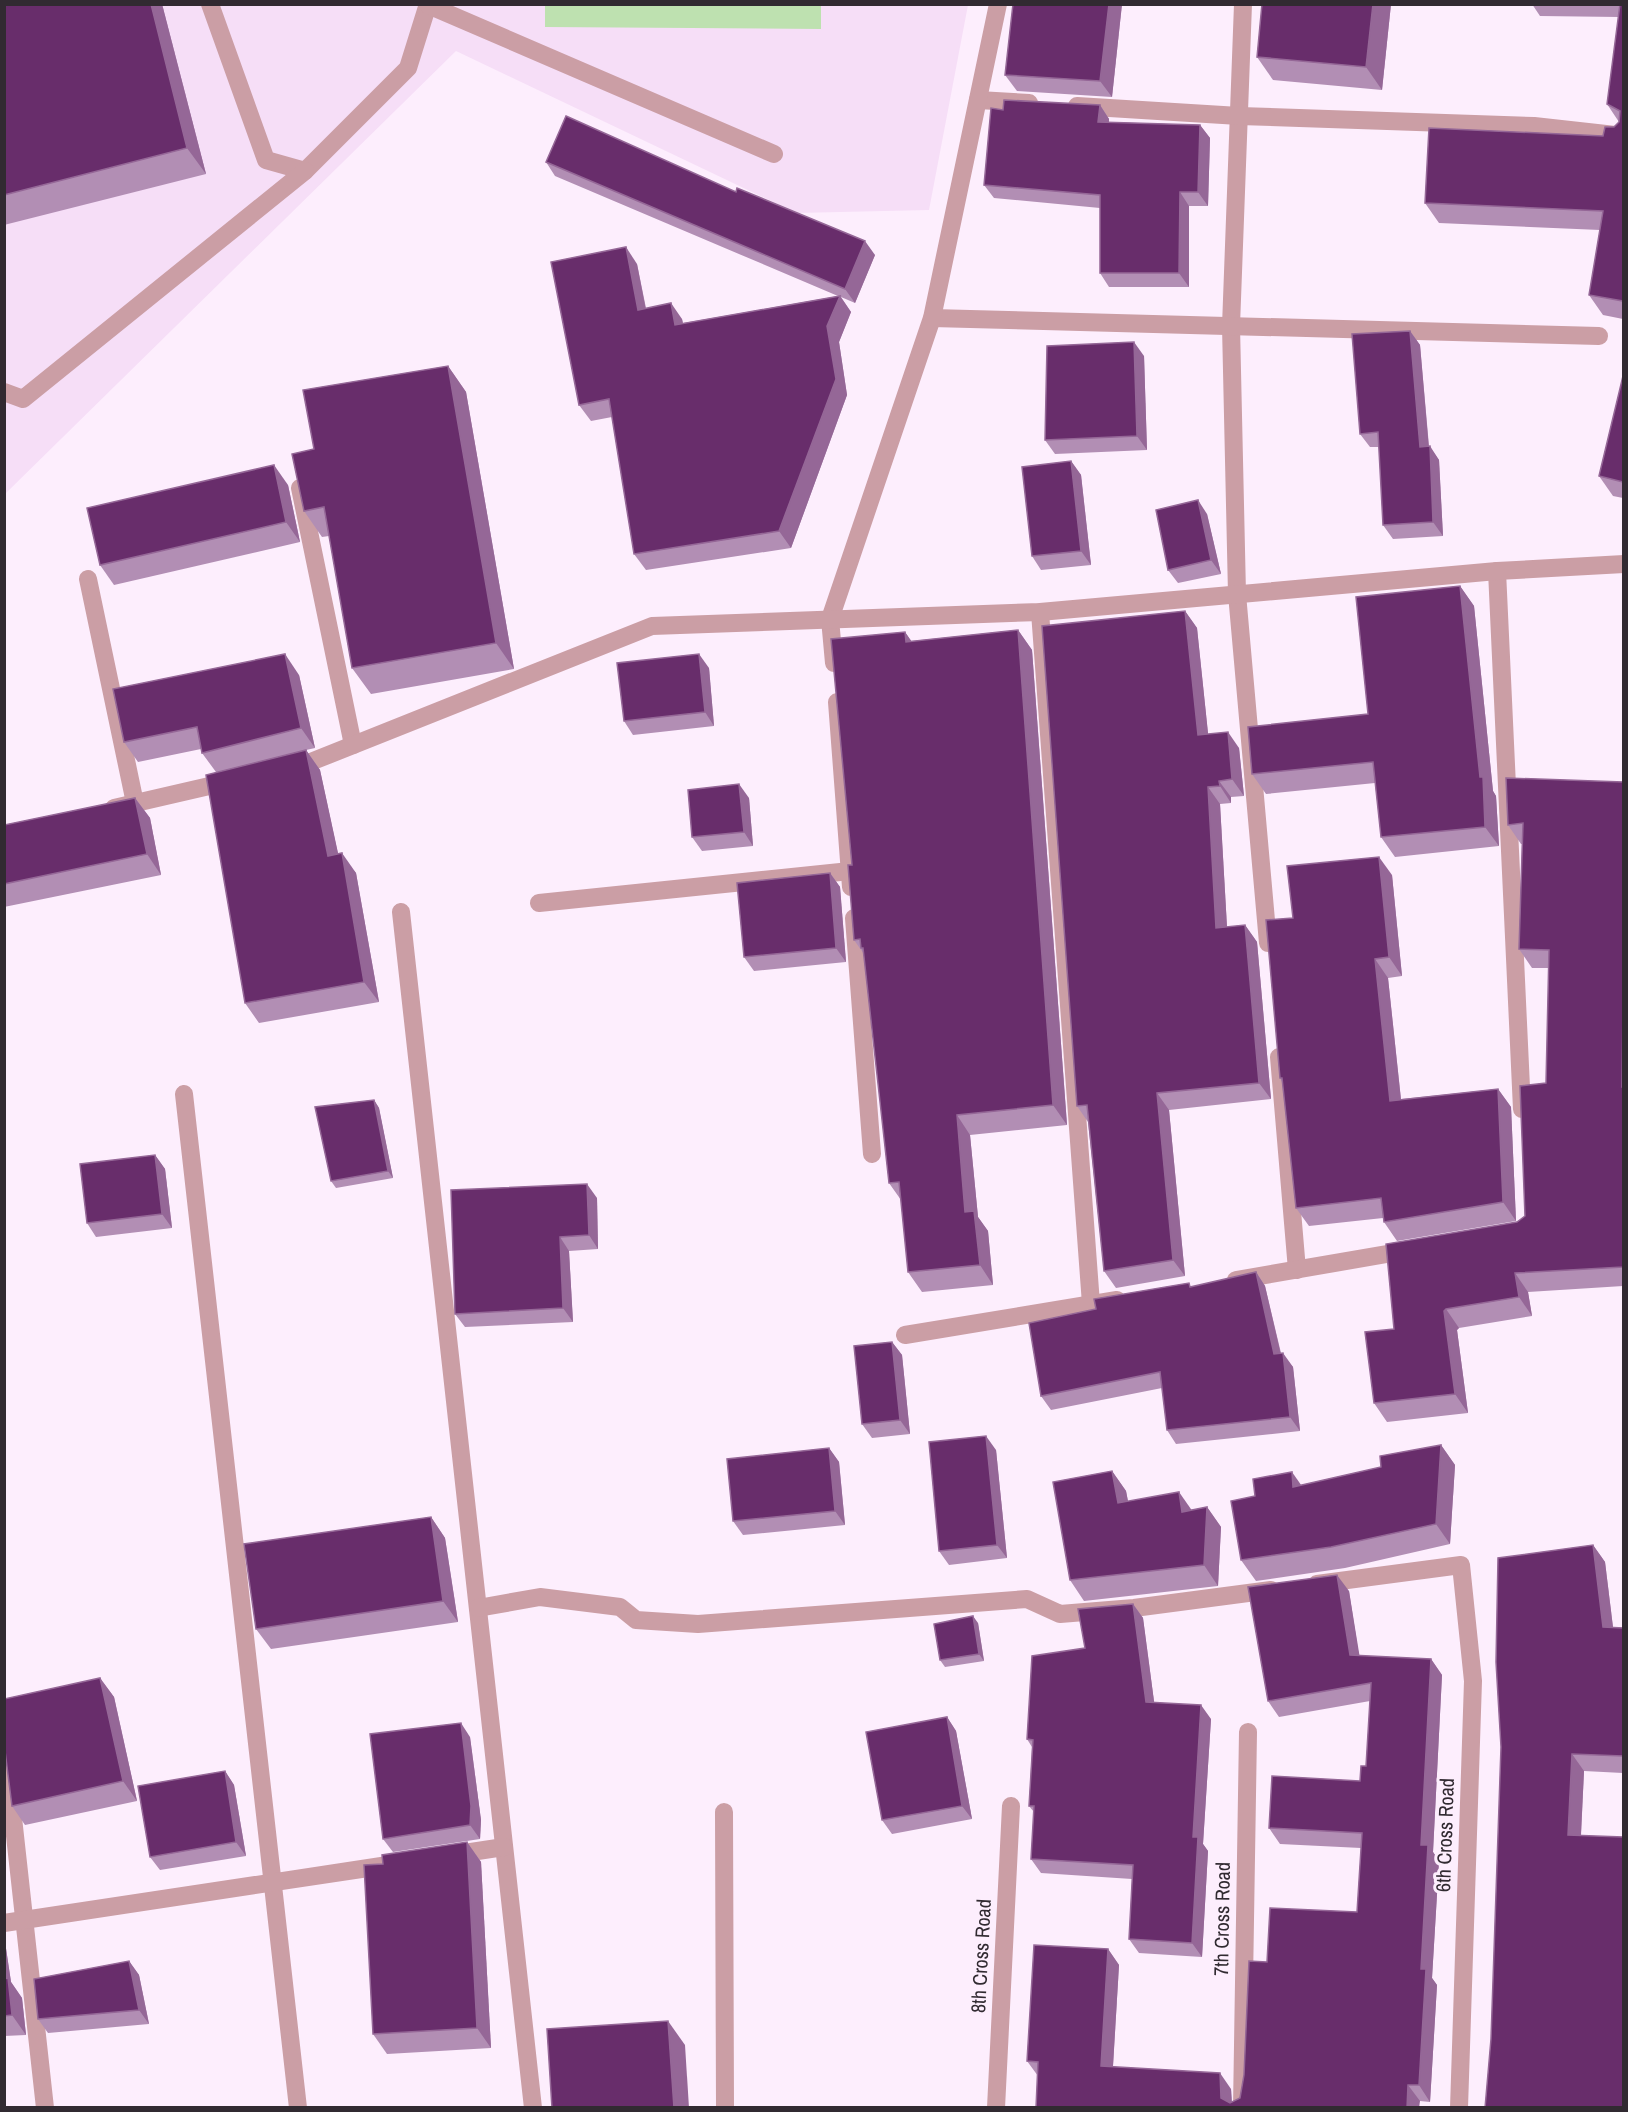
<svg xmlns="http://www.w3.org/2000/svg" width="1628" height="2112" viewBox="0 0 1628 2112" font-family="'Archivo Narrow',sans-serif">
  <rect width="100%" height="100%" fill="#fdeefd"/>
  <!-- built -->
  <polygon fill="#f6def7" points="5,5 968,5 929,210 796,213 456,51 5,494"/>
  <!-- green -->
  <polygon fill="#bee1b0" points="545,5 821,5 821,29 545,27"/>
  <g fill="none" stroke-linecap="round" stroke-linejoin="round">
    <!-- lane -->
    <g stroke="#cb9ea5" stroke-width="18">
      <polyline points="210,4 266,160 305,171 408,68 428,4"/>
      <polyline points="428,5 774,154"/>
      <polyline points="4,392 23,399 305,171"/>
    </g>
    <!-- street -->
    <g stroke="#cb9ea5" stroke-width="18">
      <polyline points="1243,4 1231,326 1237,594 1268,943"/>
      <polyline points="978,100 1029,103"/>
      <polyline points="1077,106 1239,116 1534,126 1624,136"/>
      <polyline points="932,318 1599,336"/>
      <polyline points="300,488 353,745"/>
      <polyline points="1497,571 1522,1109"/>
      <polyline points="88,579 135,803"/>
      <polyline points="1040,612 1091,1304"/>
      <polyline points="834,663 830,619 932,318 998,4"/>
      <polyline points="837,702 851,887"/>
      <polyline points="290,768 308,763 652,626 1040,612 1497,571 1624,564"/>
      <polyline points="114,808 231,781"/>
      <polyline points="539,903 850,871"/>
      <polyline points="401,912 533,2108"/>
      <polyline points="854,918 872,1154"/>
      <polyline points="1279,1057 1297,1270"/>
      <polyline points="184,1094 298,2108"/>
      <polyline points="1236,1280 1410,1250"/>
      <polyline points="905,1335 1117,1300"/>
      <polyline points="1317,1584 1461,1565 1473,1681 1459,2108"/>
      <polyline points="478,1608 540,1597 620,1607 636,1620 698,1624 1027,1599 1060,1614 1134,1608 1271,1590"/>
      <polyline points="4,1736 45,2108"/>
      <polyline points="724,1812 725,2108"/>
      <polyline points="451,1855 504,1847"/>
      <polyline points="4,1923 388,1865"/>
      <polyline points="996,2108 1011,1806"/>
      <polyline points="1242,2108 1248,1732"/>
    </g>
  </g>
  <!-- wall -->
  <g fill="#b28eb4">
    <polygon points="4,4 162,4 206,174 4,225"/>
    <polygon points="1122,4 1112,97 1017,91 1005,75"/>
    <polygon points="1262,4 1391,4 1382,90 1273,80 1257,57"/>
    <polygon points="1532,4 1623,4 1623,319 1603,315 1589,295 1600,230 1439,223 1425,203 1603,136 1619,122 1607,104 1619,17 1540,16"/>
    <polygon points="1100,105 1109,119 1109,122 1200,125 1210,138 1208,206 1189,206 1189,287 1109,287 1100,273 1100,208 994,198 984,185 1003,110"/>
    <polygon points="546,162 875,255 855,303 841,297 851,312 839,342 847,395 791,548 646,570 634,554 612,417 591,421 579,405 637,264 646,308 682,319 683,323 838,296 555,176"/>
    <polygon points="1410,331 1420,345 1429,446 1439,460 1443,536 1393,539 1383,525 1379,447 1370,447 1360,434"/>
    <polygon points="1144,356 1147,450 1055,454 1045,440"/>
    <polygon points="448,366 466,392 514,669 371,694 352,668 329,536 322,537 304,511 314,449"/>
    <polygon points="1623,376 1623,498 1613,496 1599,476"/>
    <polygon points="1071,461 1081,475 1091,565 1041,570 1032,556"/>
    <polygon points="288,485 300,542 114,585 100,565"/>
    <polygon points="1207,514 1221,574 1178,583 1168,570"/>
    <polygon points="1460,586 1474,606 1493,791 1496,796 1499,846 1395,857 1381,837 1375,783 1266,794 1252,774 1368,714"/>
    <polygon points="1185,611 1197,628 1208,734 1239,748 1244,796 1231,797 1231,803 1220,804 1227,927 1245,925 1257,942 1271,1099 1169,1110 1185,1276 1116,1288 1104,1271 1088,1122 1077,1106"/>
    <polygon points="1018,630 1032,650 1067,1125 970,1135 978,1217 988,1231 993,1285 922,1292 908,1272 901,1200 889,1183 864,954 854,940 852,865 905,632 911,641"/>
    <polygon points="709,668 714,726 633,735 624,721"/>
    <polygon points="299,675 315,748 306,750 320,770 338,854 356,873 379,1002 259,1023 245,1003 216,772 202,753 201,749 138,762 124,742"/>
    <polygon points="1623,782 1623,1286 1528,1292 1532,1316 1459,1328 1457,1330 1468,1413 1387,1422 1374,1403 1394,1329 1525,1216 1546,1083 1549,968 1532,968 1519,949 1522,844 1521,844 1508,825"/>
    <polygon points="135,798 150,818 161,875 4,907 4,825"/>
    <polygon points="749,798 753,846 702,851 692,837"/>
    <polygon points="830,873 840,887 846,962 754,971 744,957"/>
    <polygon points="1392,875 1402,976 1388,978 1401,1099 1498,1089 1511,1107 1516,1221 1397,1241 1384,1222 1383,1218 1309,1226 1296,1208 1282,1082 1280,1078 1293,918"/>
    <polygon points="374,1100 379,1108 393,1178 336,1188 331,1181"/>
    <polygon points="155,1155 165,1169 172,1228 96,1237 87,1223"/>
    <polygon points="597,1198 598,1249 569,1251 573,1322 465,1327 455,1314"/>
    <polygon points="1256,1272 1265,1286 1281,1353 1293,1367 1300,1431 1176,1444 1167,1430 1162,1388 1051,1410 1041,1396 1096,1309"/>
    <polygon points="892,1342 902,1355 910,1434 872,1438 862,1424"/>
    <polygon points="1441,1445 1455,1465 1450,1544 1345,1568 1256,1581 1241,1560 1301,1485 1381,1467"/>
    <polygon points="829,1448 839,1462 845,1525 743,1535 733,1521"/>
    <polygon points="996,1450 1007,1558 949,1565 939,1551"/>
    <polygon points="1112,1471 1126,1491 1128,1501 1191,1510 1207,1507 1221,1527 1218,1586 1084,1601 1070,1580"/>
    <polygon points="431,1517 445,1538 458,1622 271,1649 256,1629"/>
    <polygon points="1593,1545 1605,1562 1613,1627 1623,1628 1623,1773 1584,1771 1581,1836 1491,2039"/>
    <polygon points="1349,1591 1359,1656 1431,1659 1442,1675 1433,1852 1439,1861 1432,1978 1437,1985 1430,2102 1420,2101 1036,2108 1038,2076 1027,2061 1108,1949 1119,1965 1113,2067 1231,2089 1232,2102 1240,2098 1267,1962 1357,1912 1361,1848 1280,1844 1269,1828 1360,1781 1366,1766 1370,1701 1279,1717 1268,1701"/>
    <polygon points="1133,1604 1143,1618 1154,1702 1211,1719 1203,1844 1208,1851 1202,1957 1139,1953 1129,1939 1132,1879 1041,1873 1031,1859 1034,1812 1029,1806 1032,1747 1027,1739 1085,1648"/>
    <polygon points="978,1623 984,1661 945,1667 940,1660"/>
    <polygon points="100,1678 114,1697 137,1801 25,1825 12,1806"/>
    <polygon points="947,1717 956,1731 972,1819 892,1834 882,1820"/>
    <polygon points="470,1737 481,1820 480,1839 393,1852 383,1839"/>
    <polygon points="225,1771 234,1785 246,1856 160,1870 150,1857"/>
    <polygon points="467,1842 481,1862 491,2048 387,2054 373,2034 383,1864"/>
    <polygon points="4,1935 11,1982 22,1998 26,2035 4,2036"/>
    <polygon points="129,1961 139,1975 149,2024 48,2033 38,2019"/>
  </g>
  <!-- shaded-wall -->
  <g fill="#956797">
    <polygon points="151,4 162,4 206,174 187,148"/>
    <polygon points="1109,4 1122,4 1112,97 1100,81"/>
    <polygon points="1373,4 1391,4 1382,90 1366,67"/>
    <polygon points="1100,105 1109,119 1108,136 1098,122"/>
    <polygon points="1200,125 1210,138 1208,206 1198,192"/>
    <polygon points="1180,192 1189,206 1189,287 1179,273"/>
    <polygon points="865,241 875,255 855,303 845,289"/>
    <polygon points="626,247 637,264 649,326 638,310"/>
    <polygon points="840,296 851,312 839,342 847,395 791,548 779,531 827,326"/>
    <polygon points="671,303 682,319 686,341 675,325"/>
    <polygon points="1410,331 1420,345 1430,461 1420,447"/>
    <polygon points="1134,342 1144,356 1147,450 1137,436"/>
    <polygon points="448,366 466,392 514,669 496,643"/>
    <polygon points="1430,446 1439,460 1443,536 1433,522"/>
    <polygon points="1071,461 1081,475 1091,565 1081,551"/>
    <polygon points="274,465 288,485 300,542 286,522"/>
    <polygon points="1198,500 1207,514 1221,574 1211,560"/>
    <polygon points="1460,586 1474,606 1493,791 1496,796 1499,846 1485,827"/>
    <polygon points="1185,611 1197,628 1210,752 1198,735"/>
    <polygon points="1018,630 1032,650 1067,1125 1053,1105"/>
    <polygon points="905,632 919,652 906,642"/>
    <polygon points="285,654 299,675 315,748 301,728"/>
    <polygon points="699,654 709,668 714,726 705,712"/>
    <polygon points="1228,732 1239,748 1244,796 1232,779"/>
    <polygon points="306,750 320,770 343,876 328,856"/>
    <polygon points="1219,781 1231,797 1231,803 1220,786"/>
    <polygon points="739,784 749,798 753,846 744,832"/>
    <polygon points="1208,787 1220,804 1228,945 1216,928"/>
    <polygon points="135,798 150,818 161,875 147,854"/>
    <polygon points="342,853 356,873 379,1002 364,982"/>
    <polygon points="1379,857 1392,875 1402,976 1389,957"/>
    <polygon points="830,873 840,887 846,962 836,948"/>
    <polygon points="1245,925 1257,942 1271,1099 1259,1083"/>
    <polygon points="1375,959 1388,978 1403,1119 1390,1101"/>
    <polygon points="1623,1004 1623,1090 1622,1087"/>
    <polygon points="1498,1089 1511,1107 1516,1221 1503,1202"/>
    <polygon points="1157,1093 1169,1110 1185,1276 1173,1260"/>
    <polygon points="374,1100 379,1108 393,1178 388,1171"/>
    <polygon points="957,1115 970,1135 978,1217 988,1231 993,1285 980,1265 965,1212"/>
    <polygon points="155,1155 165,1169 172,1228 162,1214"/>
    <polygon points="587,1184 597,1198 598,1249 589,1235"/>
    <polygon points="560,1237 569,1251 573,1322 563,1308"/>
    <polygon points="1256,1272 1265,1286 1284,1368 1274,1354"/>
    <polygon points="1515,1273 1528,1292 1532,1316 1519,1297"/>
    <polygon points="1446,1309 1459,1328 1457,1330 1468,1413 1455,1394 1444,1311"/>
    <polygon points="892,1342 902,1355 910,1434 900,1420"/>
    <polygon points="1283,1353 1293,1367 1300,1431 1290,1417"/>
    <polygon points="986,1436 996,1450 1007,1558 997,1545"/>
    <polygon points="1441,1445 1455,1465 1450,1544 1436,1524"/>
    <polygon points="829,1448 839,1462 845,1525 835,1511"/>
    <polygon points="1112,1471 1126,1491 1132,1523 1118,1503"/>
    <polygon points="1292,1472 1306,1492 1293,1487"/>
    <polygon points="1179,1492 1193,1512 1182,1512"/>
    <polygon points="1207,1507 1221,1527 1218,1586 1204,1565"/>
    <polygon points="431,1517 445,1538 458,1622 443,1601"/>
    <polygon points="1593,1545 1605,1562 1615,1644 1603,1627"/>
    <polygon points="1337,1575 1349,1591 1362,1671 1350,1655"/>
    <polygon points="1133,1604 1143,1618 1156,1716 1146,1702"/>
    <polygon points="973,1616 978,1623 984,1661 979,1654"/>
    <polygon points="1431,1659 1442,1675 1433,1852 1439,1861 1432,1978 1437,1985 1430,2102 1419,2085 1421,1969 1421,1845"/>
    <polygon points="100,1678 114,1697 137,1801 123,1781"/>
    <polygon points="1201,1705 1211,1719 1203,1844 1208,1851 1202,1957 1192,1943 1193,1837"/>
    <polygon points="947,1717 956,1731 972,1819 962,1806"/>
    <polygon points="461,1723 470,1737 481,1820 480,1839 470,1825"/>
    <polygon points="1572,1754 1584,1771 1580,1853 1568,1835"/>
    <polygon points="225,1771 234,1785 246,1856 236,1842"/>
    <polygon points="467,1842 481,1862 491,2048 477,2028"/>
    <polygon points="4,1935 11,1982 22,1998 26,2035 12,2015 4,1987"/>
    <polygon points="1108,1949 1119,1965 1112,2082 1101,2066"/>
    <polygon points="129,1961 139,1975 149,2024 139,2010"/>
    <polygon points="668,2021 685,2045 689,2108 674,2108"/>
    <polygon points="1220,2073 1231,2089 1232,2108 1221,2098"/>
    <polygon points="1408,2085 1420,2101 1419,2108 1407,2108"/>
  </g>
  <!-- building -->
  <g fill="#682d6b" stroke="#956797" stroke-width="1.5">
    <polygon points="4,4 151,4 187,148 4,195"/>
    <polygon points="1013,4 1109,4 1100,81 1005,75"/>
    <polygon points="1262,4 1373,4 1366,67 1257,57"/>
    <polygon points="1620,4 1623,4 1623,301 1589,295 1603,211 1425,203 1429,128 1603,136 1605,127 1614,127 1619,122 1620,111 1607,104"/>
    <polygon points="1004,100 1100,105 1098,122 1200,125 1198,192 1180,192 1179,273 1100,273 1100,195 984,185 991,108 1003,110"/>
    <polygon points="566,116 736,192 737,188 865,241 845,289 546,162"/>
    <polygon points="626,247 638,310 671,303 675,325 840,296 827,326 836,379 779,531 634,554 609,399 579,405 551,262"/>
    <polygon points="1410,331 1420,447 1430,446 1433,522 1383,525 1378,432 1360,434 1352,334"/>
    <polygon points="1134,342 1137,436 1045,440 1047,346"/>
    <polygon points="448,366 496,643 352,668 324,507 304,511 292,454 314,449 303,390"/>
    <polygon points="1623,376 1623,482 1599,476"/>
    <polygon points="1071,461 1081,551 1032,556 1022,467"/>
    <polygon points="274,465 286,522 100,565 87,508"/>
    <polygon points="1198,500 1211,560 1168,570 1156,510"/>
    <polygon points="1460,586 1480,777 1483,777 1485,827 1381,837 1373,762 1252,774 1248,727 1368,714 1356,597"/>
    <polygon points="1185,611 1198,735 1228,732 1232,779 1219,781 1220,786 1208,787 1216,928 1245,925 1259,1083 1157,1093 1173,1260 1104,1271 1087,1105 1077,1106 1042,626"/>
    <polygon points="1018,630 1053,1105 957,1115 965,1212 974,1211 980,1265 908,1272 899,1182 889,1183 863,948 861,948 860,939 854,940 848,865 852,865 831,639 905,632 906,642"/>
    <polygon points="285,654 301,728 202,753 197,727 124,742 113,689"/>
    <polygon points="699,654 705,712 624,721 617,663"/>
    <polygon points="306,750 328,856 342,853 364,982 245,1003 206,775"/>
    <polygon points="1506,778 1623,782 1623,1004 1622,1087 1623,1087 1623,1267 1515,1273 1519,1297 1446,1309 1444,1311 1455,1394 1374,1403 1365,1332 1394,1329 1386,1244 1517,1222 1525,1216 1520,1086 1546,1083 1549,950 1519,949 1523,823 1508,825"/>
    <polygon points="739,784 744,832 692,837 688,790"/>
    <polygon points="135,798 147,854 4,884 4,825"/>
    <polygon points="1379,857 1389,957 1375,959 1390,1101 1498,1089 1503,1202 1384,1222 1381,1198 1296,1208 1282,1078 1280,1078 1266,920 1293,918 1287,866"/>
    <polygon points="830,873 836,948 744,957 737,883"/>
    <polygon points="374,1100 388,1171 331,1181 315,1107"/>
    <polygon points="155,1155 162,1214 87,1223 80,1164"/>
    <polygon points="587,1184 589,1235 560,1237 563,1308 455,1314 451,1190"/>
    <polygon points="1256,1272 1274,1354 1283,1353 1290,1417 1167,1430 1160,1372 1041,1396 1029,1323 1096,1309 1094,1299 1189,1283 1190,1287"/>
    <polygon points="892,1342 900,1420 862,1424 854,1346"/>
    <polygon points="986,1436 997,1545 939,1551 929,1442"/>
    <polygon points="1441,1445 1436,1524 1331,1547 1241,1560 1231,1501 1255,1496 1253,1479 1292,1472 1293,1487 1381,1467 1380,1456"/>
    <polygon points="829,1448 835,1511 733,1521 727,1459"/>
    <polygon points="1112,1471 1118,1503 1179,1492 1182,1512 1207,1507 1204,1565 1070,1580 1053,1482"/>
    <polygon points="431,1517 443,1601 256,1629 244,1544"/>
    <polygon points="1593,1545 1603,1627 1623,1628 1623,1756 1572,1754 1568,1835 1623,1837 1623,2108 1485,2108 1491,2039 1501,1747 1496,1662 1498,1558"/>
    <polygon points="1337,1575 1350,1655 1431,1659 1421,1845 1428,1845 1421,1969 1426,1969 1419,2085 1408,2085 1407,2108 1036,2108 1038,2062 1027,2061 1034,1945 1108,1949 1101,2066 1220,2073 1221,2098 1230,2103 1240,2098 1244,2075 1249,1961 1267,1962 1270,1908 1357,1912 1362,1833 1269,1828 1272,1776 1360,1781 1361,1766 1366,1766 1371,1683 1268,1701 1248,1587"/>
    <polygon points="1133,1604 1146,1702 1201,1705 1193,1837 1198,1837 1192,1943 1129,1939 1133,1865 1031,1859 1034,1806 1029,1806 1033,1740 1027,1739 1032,1656 1085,1648 1078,1609"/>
    <polygon points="973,1616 979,1654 940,1660 934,1624"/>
    <polygon points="100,1678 123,1781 12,1806 4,1743 4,1699"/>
    <polygon points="947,1717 962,1806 882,1820 866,1732"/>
    <polygon points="461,1723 471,1806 470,1825 383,1839 370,1734"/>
    <polygon points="225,1771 236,1842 150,1857 138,1786"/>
    <polygon points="467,1842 477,2028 373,2034 364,1865 383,1864 382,1855"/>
    <polygon points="129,1961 139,2010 38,2019 34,1979"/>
    <polygon points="8,1978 12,2015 4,2016 4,1979"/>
    <polygon points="668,2021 674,2108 552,2108 547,2029"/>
  </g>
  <g text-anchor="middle" stroke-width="6" stroke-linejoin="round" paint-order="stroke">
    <!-- street labels -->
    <g font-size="20" fill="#312a31" stroke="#fdeefd">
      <text transform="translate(1445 1835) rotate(-88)" y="7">6th Cross Road</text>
      <text transform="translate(1222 1919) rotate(-89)" y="7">7th Cross Road</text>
      <text transform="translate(981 1956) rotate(-87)" y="7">8th Cross Road</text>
    </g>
  </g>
  <!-- border -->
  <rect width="1628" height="2112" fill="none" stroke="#312a31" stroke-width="12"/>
</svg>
